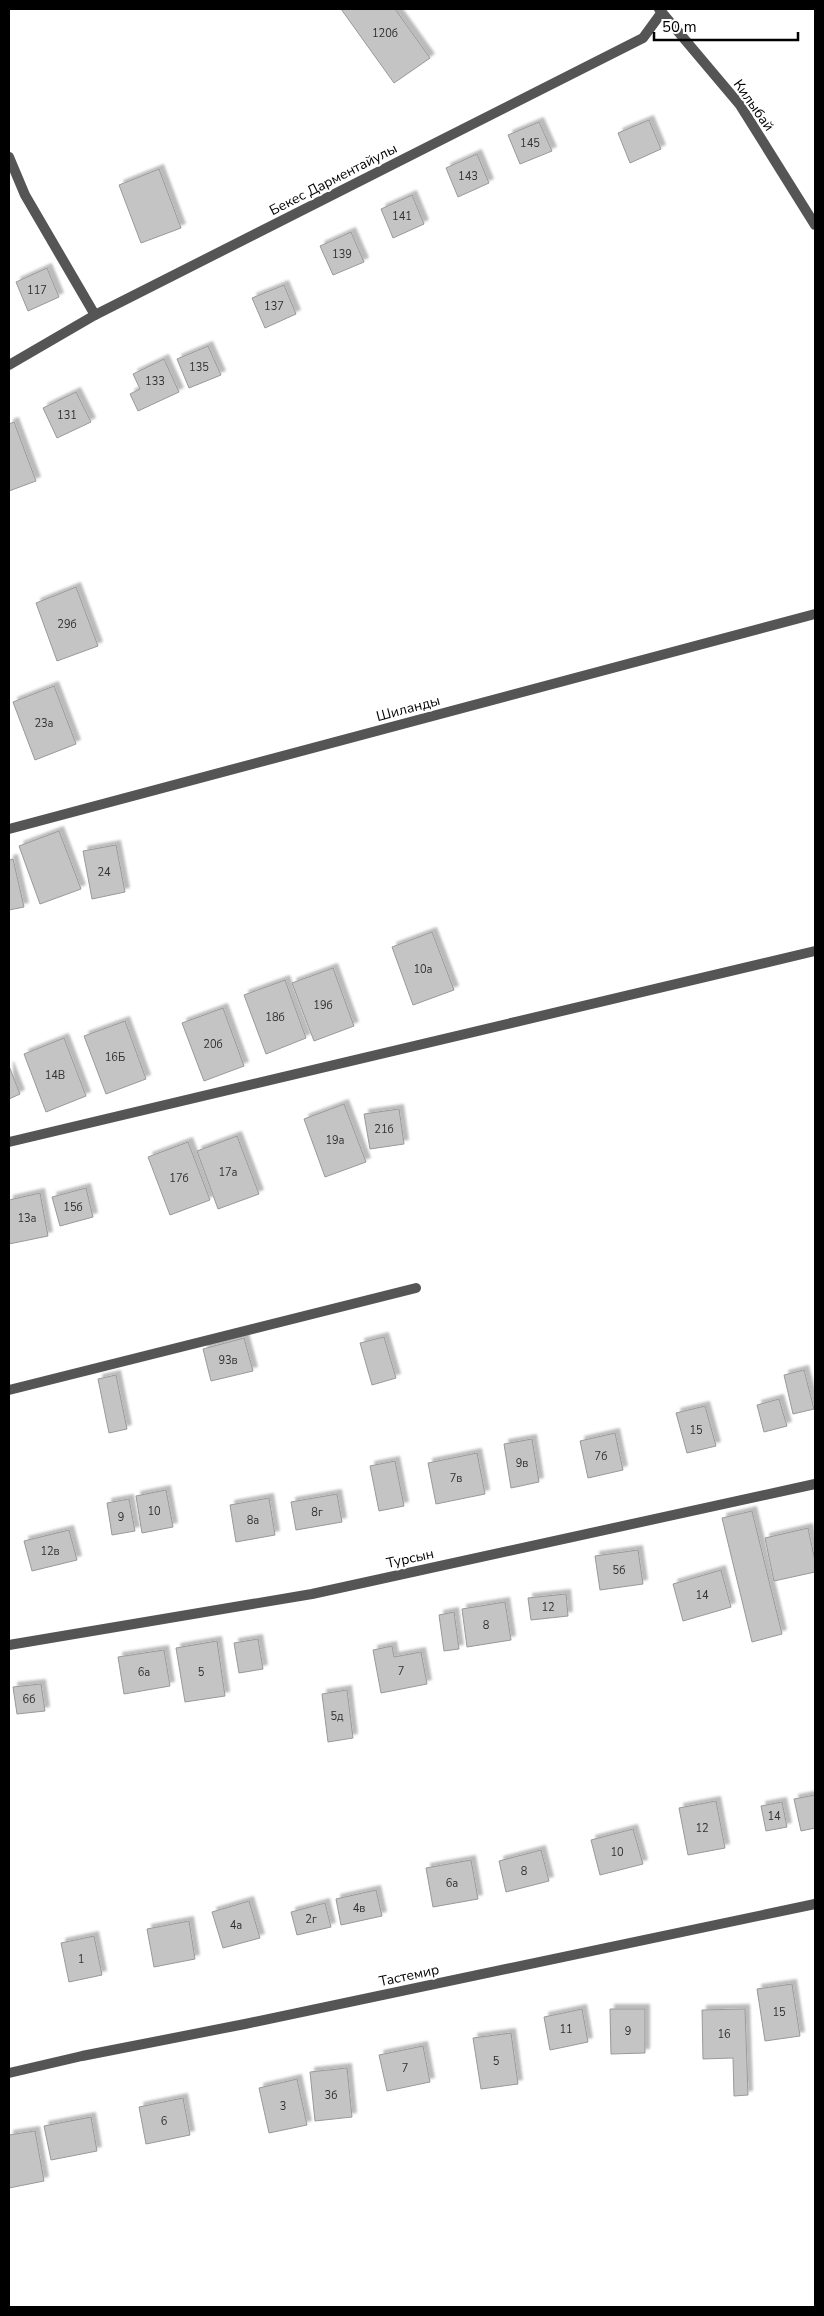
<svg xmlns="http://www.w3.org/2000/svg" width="824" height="2316" viewBox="0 0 824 2316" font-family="'Nunito Sans',sans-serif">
  <defs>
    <filter id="shadow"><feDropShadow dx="4.5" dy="-4.5" stdDeviation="1" flood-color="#0004"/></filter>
  </defs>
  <rect width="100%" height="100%" fill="#fff"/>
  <!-- building -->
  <g fill="#c4c4c4" stroke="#999" filter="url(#shadow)">
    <polygon points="341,9 395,9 430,58 394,83"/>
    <polygon points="649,120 661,149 630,163 618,133"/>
    <polygon points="539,122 552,151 520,164 508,135"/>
    <polygon points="477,154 489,183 458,197 446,168"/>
    <polygon points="159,169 181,228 141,243 119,185"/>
    <polygon points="412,195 424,224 393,238 381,209"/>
    <polygon points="351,232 364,262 333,275 320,246"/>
    <polygon points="47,268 59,297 28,311 16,282"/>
    <polygon points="284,285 296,314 265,328 252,298"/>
    <polygon points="208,346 221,375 189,388 177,359"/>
    <polygon points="164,359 179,392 138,411 130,394 140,389 133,374"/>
    <polygon points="76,392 91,422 57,438 43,408"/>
    <polygon points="14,422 36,481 9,491 9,424"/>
    <polygon points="76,587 98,646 57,661 36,603"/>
    <polygon points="54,686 76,744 35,760 13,702"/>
    <polygon points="59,831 81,889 40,904 19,846"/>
    <polygon points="116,845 125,892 92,899 83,851"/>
    <polygon points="13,859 24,907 9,910 9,860"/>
    <polygon points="432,932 454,990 413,1005 392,947"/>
    <polygon points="333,968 354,1026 314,1041 292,983"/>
    <polygon points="285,980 306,1038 266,1054 244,995"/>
    <polygon points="223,1008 244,1066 204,1081 182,1023"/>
    <polygon points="125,1021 146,1079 106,1094 84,1036"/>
    <polygon points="64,1038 86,1096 46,1112 24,1054"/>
    <polygon points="9,1066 20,1094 9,1099"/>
    <polygon points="344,1104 366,1162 325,1177 304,1119"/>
    <polygon points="399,1109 404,1144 370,1149 364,1114"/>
    <polygon points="237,1136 259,1194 218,1209 197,1151"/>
    <polygon points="188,1142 210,1200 170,1215 148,1157"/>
    <polygon points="86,1188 93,1217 60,1226 52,1197"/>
    <polygon points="40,1193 48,1236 9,1244 9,1200"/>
    <polygon points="384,1337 396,1378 372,1385 360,1343"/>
    <polygon points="244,1338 253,1371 211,1381 203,1349"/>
    <polygon points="804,1370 814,1409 793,1414 784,1375"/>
    <polygon points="116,1375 127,1429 109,1433 98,1379"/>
    <polygon points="779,1399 787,1426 764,1432 757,1405"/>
    <polygon points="705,1406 716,1446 687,1453 676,1413"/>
    <polygon points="615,1433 623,1470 588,1478 580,1441"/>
    <polygon points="532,1439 539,1482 511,1488 504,1444"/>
    <polygon points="477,1453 485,1494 436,1504 428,1463"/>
    <polygon points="395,1461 404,1506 379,1511 370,1466"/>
    <polygon points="166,1490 173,1527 142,1533 136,1496"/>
    <polygon points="337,1494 342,1522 296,1530 291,1502"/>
    <polygon points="269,1498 275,1535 236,1542 230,1505"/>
    <polygon points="129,1499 135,1531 112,1535 107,1503"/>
    <polygon points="752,1511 782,1634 752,1642 722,1518"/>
    <polygon points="808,1528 815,1561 815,1572 774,1581 765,1538"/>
    <polygon points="69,1530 77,1560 32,1571 24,1541"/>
    <polygon points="638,1550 643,1584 600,1590 595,1556"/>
    <polygon points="721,1570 731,1607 683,1621 673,1584"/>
    <polygon points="566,1594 568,1616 531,1620 528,1598"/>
    <polygon points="505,1602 511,1640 467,1647 462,1609"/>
    <polygon points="454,1612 459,1649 444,1651 439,1615"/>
    <polygon points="258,1639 263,1669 239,1673 234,1643"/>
    <polygon points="217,1641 225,1696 185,1702 176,1648"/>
    <polygon points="392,1646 394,1657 421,1652 427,1684 381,1693 373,1650"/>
    <polygon points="164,1650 170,1686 124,1694 118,1657"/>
    <polygon points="41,1684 45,1711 17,1714 13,1687"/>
    <polygon points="347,1690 353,1738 328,1742 322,1694"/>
    <polygon points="815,1795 815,1828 801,1831 794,1799"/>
    <polygon points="716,1801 725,1848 688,1855 679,1808"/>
    <polygon points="782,1802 787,1827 766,1831 761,1806"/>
    <polygon points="633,1829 643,1864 600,1875 591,1840"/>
    <polygon points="541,1850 549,1881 506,1892 499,1861"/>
    <polygon points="471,1860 478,1899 433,1907 426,1868"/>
    <polygon points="376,1890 382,1916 341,1925 336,1899"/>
    <polygon points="249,1901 260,1938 223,1948 212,1912"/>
    <polygon points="325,1903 331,1927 297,1935 291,1912"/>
    <polygon points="189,1921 195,1959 154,1967 147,1929"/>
    <polygon points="94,1936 102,1975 69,1982 61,1943"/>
    <polygon points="792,1984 800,2036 765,2041 757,1989"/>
    <polygon points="582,2009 588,2042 550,2050 544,2017"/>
    <polygon points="610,2009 645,2009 645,2053 611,2054"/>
    <polygon points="745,2009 748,2095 734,2096 733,2058 703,2059 702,2010"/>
    <polygon points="511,2033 518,2084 481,2089 473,2038"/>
    <polygon points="423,2046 430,2082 387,2091 379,2055"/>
    <polygon points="347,2068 352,2117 315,2121 310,2072"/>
    <polygon points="297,2079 307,2125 269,2133 259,2088"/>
    <polygon points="183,2098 190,2135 146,2144 139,2107"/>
    <polygon points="91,2117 97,2151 51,2160 44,2126"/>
    <polygon points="35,2131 44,2181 9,2188 9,2135"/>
  </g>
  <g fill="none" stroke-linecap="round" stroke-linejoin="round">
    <!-- minor -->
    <g stroke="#555" stroke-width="10">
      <polyline points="9,157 25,195 95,315"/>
      <polyline points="9,365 95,315 643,38 662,12"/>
      <polyline points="9,829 815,614"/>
      <polyline points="9,1142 815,951"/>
      <polyline points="9,1390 416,1288"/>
      <polyline points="9,1645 312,1594 815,1484"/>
      <polyline points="9,2073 82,2056 245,2024 815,1904"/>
    </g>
    <!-- tertiary -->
    <polyline stroke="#555" stroke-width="10" points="659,9 740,105 815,225"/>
  </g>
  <g text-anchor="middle" stroke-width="4.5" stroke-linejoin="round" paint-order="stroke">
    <!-- number labels -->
    <g font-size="11" fill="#313131">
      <text x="385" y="37">120б</text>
      <text x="530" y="147">145</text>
      <text x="468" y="180">143</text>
      <text x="402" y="220">141</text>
      <text x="342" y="258">139</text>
      <text x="37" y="294">117</text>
      <text x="274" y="310">137</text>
      <text x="199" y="371">135</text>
      <text x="155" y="385">133</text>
      <text x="67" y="419">131</text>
      <text x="67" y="628">29б</text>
      <text x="44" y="727">23а</text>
      <text x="104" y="876">24</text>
      <text x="423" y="973">10а</text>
      <text x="323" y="1009">19б</text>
      <text x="275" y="1021">18б</text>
      <text x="213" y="1048">20б</text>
      <text x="115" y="1061">16Б</text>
      <text x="55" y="1079">14В</text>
      <text x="384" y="1133">21б</text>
      <text x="335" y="1144">19а</text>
      <text x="228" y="1176">17а</text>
      <text x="179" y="1182">17б</text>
      <text x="73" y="1211">15б</text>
      <text x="27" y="1222">13а</text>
      <text x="228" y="1364">93в</text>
      <text x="696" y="1434">15</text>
      <text x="601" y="1460">7б</text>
      <text x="522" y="1467">9в</text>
      <text x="456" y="1482">7в</text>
      <text x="154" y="1515">10</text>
      <text x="317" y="1516">8г</text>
      <text x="121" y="1521">9</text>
      <text x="253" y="1524">8а</text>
      <text x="50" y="1555">12в</text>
      <text x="619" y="1574">5б</text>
      <text x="702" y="1599">14</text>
      <text x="548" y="1611">12</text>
      <text x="486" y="1629">8</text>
      <text x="401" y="1675">7</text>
      <text x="144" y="1676">6а</text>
      <text x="201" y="1676">5</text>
      <text x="29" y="1703">6б</text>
      <text x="337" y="1720">5д</text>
      <text x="774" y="1820">14</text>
      <text x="702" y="1832">12</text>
      <text x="617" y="1856">10</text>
      <text x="524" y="1875">8</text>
      <text x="452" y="1887">6а</text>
      <text x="359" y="1912">4в</text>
      <text x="311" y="1923">2г</text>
      <text x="236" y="1929">4а</text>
      <text x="81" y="1963">1</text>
      <text x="779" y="2016">15</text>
      <text x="566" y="2033">11</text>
      <text x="628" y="2035">9</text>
      <text x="724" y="2038">16</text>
      <text x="496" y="2065">5</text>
      <text x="405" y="2072">7</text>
      <text x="331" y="2099">3б</text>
      <text x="283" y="2110">3</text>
      <text x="164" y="2125">6</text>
    </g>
    <!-- street labels -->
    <g font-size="14" fill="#000" stroke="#fff">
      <text transform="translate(754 105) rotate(55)" y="5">Килыбай</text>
      <text transform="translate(333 179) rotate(-27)" y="5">Бекес Дарментайулы</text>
      <text transform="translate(408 708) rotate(-15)" y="5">Шиланды</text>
      <text transform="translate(410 1558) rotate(-12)" y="5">Турсын</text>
      <text transform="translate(409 1975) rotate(-12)" y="5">Тастемир</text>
    </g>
  </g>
  <!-- border -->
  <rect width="824" height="2316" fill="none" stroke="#000000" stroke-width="20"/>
  <!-- scale -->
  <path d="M654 32v8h144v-8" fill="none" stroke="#000000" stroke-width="2.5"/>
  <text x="662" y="32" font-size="15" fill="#000000" stroke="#ffffff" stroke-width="4" paint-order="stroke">50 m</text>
</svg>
